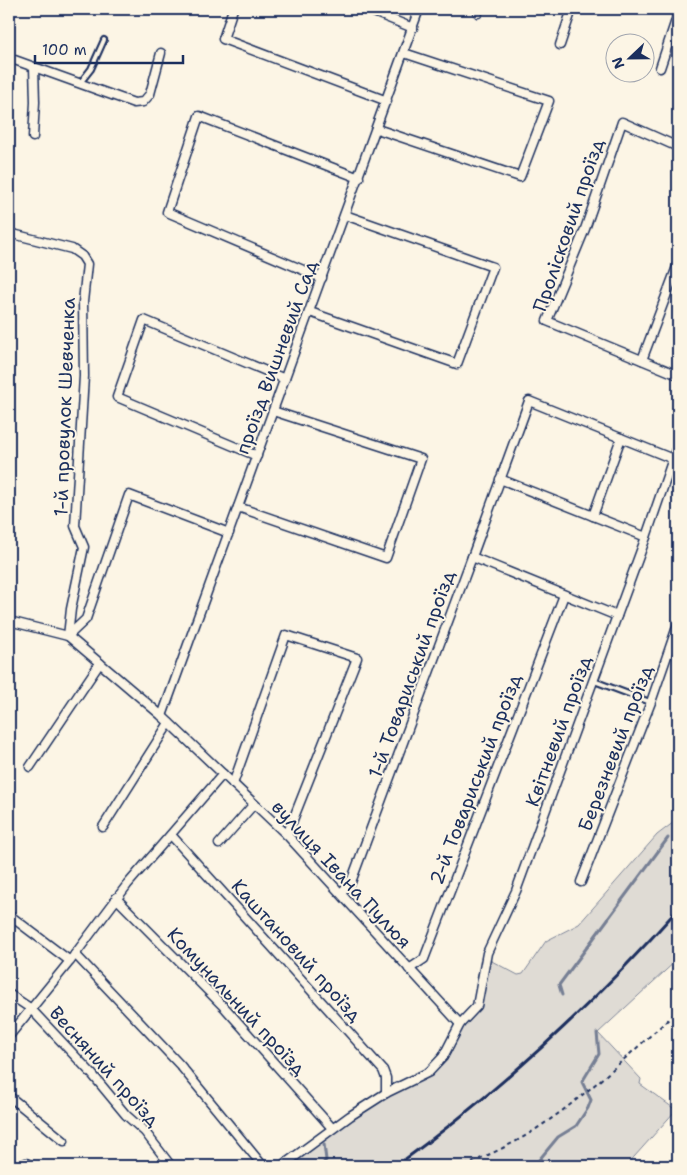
<svg xmlns="http://www.w3.org/2000/svg" width="687" height="1175" viewBox="0 0 687 1175" font-family="'Shantell Sans',sans-serif">
  <rect width="100%" height="100%" fill="#fcf5e5"/>
  <filter id="ink" filterUnits="userSpaceOnUse"><feTurbulence type="fractalNoise" baseFrequency=".02" numOctaves="2"/><feDisplacementMap in="SourceGraphic" scale="10" xChannelSelector="R" yChannelSelector="G"/><feConvolveMatrix kernelMatrix="1 2 1 2 8 2 1 2 1" color-interpolation-filters="sRGB"/></filter>
  <g filter="url(#ink)">
    <!-- green -->
    <polygon fill="#dfdbd4" stroke="#7d8599" points="678,819 678,959 598,1033 641,1079 640,1084 676,1110 626,1166 282,1166 332,1128 439,1063 460,1024 477,1006 486,958 518,975 523,974 546,941 579,924 657,835"/>
    <g fill="none" stroke-linecap="round" stroke-linejoin="round">
      <!-- stream -->
      <g stroke="#767f94" stroke-width="3">
        <polyline points="562,995 559,985 668,838"/>
        <polyline points="321,1166 326,1160 324,1144"/>
        <polyline points="534,1166 558,1137 576,1126 588,1108 591,1100 582,1082 599,1054 597,1033"/>
      </g>
      <!-- service casing -->
      <g stroke="#1b2f5e" stroke-width="8">
        <g id="service">
          <polyline points="80,83 91,69 104,40"/>
          <polyline points="594,681 650,702"/>
        </g>
      </g>
      <!-- minor casing -->
      <g stroke="#1b2f5e" stroke-width="11">
        <g id="minor">
          <polyline points="233,9 223,39 387,101"/>
          <polyline points="366,9 413,28"/>
          <polyline points="478,13 479,9"/>
          <polyline points="560,45 572,9"/>
          <polyline points="9,58 134,103 143,102 150,94 161,53"/>
          <polyline points="660,68 678,14"/>
          <polyline points="377,129 520,177 549,101 404,53"/>
          <polyline points="33,137 35,102 34,67"/>
          <polyline points="678,147 622,122 585,229 547,321 678,375"/>
          <polyline points="9,233 72,249 82,256 87,264 83,302 84,376 75,526 84,547 71,609 68,636"/>
          <polyline points="322,278 167,212 199,116 359,178"/>
          <polyline points="310,312 457,364 493,267 345,215"/>
          <polyline points="642,360 678,264"/>
          <polyline points="257,456 117,397 144,320 285,379"/>
          <polyline points="500,479 646,537"/>
          <polyline points="238,507 386,558 421,459 273,411"/>
          <polyline points="593,516 621,438"/>
          <polyline points="472,557 529,401 673,459"/>
          <polyline points="9,621 68,636 162,716 287,835 460,1024"/>
          <polyline points="68,636 86,619 129,495 229,533"/>
          <polyline points="162,716 419,9"/>
          <polyline points="30,767 100,663"/>
          <polyline points="233,784 286,635 357,658 287,835"/>
          <polyline points="103,827 169,723"/>
          <polyline points="171,835 383,1070 386,1078 386,1093"/>
          <polyline points="219,844 254,804"/>
          <polyline points="581,882 651,702 678,624"/>
          <polyline points="341,893 351,882 472,557 617,616"/>
          <polyline points="116,898 226,1009 332,1128"/>
          <polyline points="9,915 70,961"/>
          <polyline points="75,954 180,1065 263,1166"/>
          <polyline points="409,969 424,959 564,595"/>
          <polyline points="9,994 30,1008 92,1074 126,1115 145,1132 171,1166"/>
          <polyline points="9,1036 70,961 127,885 223,774"/>
          <polyline points="9,1096 64,1141"/>
          <polyline points="26,1163 32,1166"/>
          <polyline points="282,1166 350,1116 386,1093 429,1072 443,1057 460,1024 477,1006 487,953 516,891 646,537 678,444"/>
        </g>
      </g>
      <!-- path -->
      <path stroke="#1b2f5e" stroke-width="2" stroke-dasharray="4 4" stroke-linecap="butt" d="M465 1166C487 1155 512 1145 533 1131 586 1097 631 1052 678 1011"/>
      <!-- service -->
      <use href="#service" stroke="#fcf5e5" stroke-width="4"/>
      <!-- minor -->
      <use href="#minor" stroke="#fcf5e5" stroke-width="8"/>
      <!-- rail -->
      <path stroke="#1b2f5e" stroke-width="3" d="M396 1166C501 1090 592 1006 678 909"/>
    </g>
  </g>
  <g text-anchor="middle" stroke-width="4" stroke-linejoin="round" paint-order="stroke">
    <!-- street labels -->
    <g font-size="19" fill="#1b2f5e" stroke="#fcf5e5">
      <text transform="translate(568 225) rotate(-71)" y="7">Пролісковий проїзд</text>
      <text transform="translate(276 357) rotate(-70)" y="7">проїзд Вишневий Сад</text>
      <text transform="translate(64 407) rotate(-88)" y="7">1-й провулок Шевченка</text>
      <text transform="translate(411 674) rotate(-70)" y="7">1-й Товариський проїзд</text>
      <text transform="translate(558 731) rotate(-70)" y="7">Квітневий проїзд</text>
      <text transform="translate(615 748) rotate(-69)" y="7">Березневий проїзд</text>
      <text transform="translate(475 779) rotate(-69)" y="7">2-й Товариський проїзд</text>
      <text transform="translate(342 874) rotate(47)" y="7">вулиця Івана Пулюя</text>
      <text transform="translate(297 950) rotate(48)" y="7">Каштановий проїзд</text>
      <text transform="translate(237 1001) rotate(47)" y="7">Комунальний проїзд</text>
      <text transform="translate(105 1066) rotate(48)" y="7">Весняний проїзд</text>
    </g>
  </g>
  <!-- margin -->
  <rect width="687" height="1175" fill="none" stroke="#fcf5e5" stroke-width="30"/>
  <rect x="15" y="15" width="657" height="1145" fill="none" stroke="#1b2f5e" stroke-width="2" filter="url(#ink)"/>
  <!-- north arrow -->
  <g transform="translate(630 58) rotate(248)"><circle r="24" fill="#fcf5e5" stroke="#a2a6af"/>
  <path d="M0-4L9 19L0 12L-9 19Z" fill="#1b2f5e"/>
  <text y="-8" font-size="14" font-weight="bold" text-anchor="middle" fill="#1b2f5e">N</text>
  </g>
  <!-- scale -->
  <path d="M35 55v8h148v-8" fill="none" stroke="#1b2f5e" stroke-width="2.5"/>
  <text x="42" y="55" font-size="15" fill="#1b2f5e" stroke="#fcf5e5" stroke-width="4" paint-order="stroke">100 m</text>
</svg>
